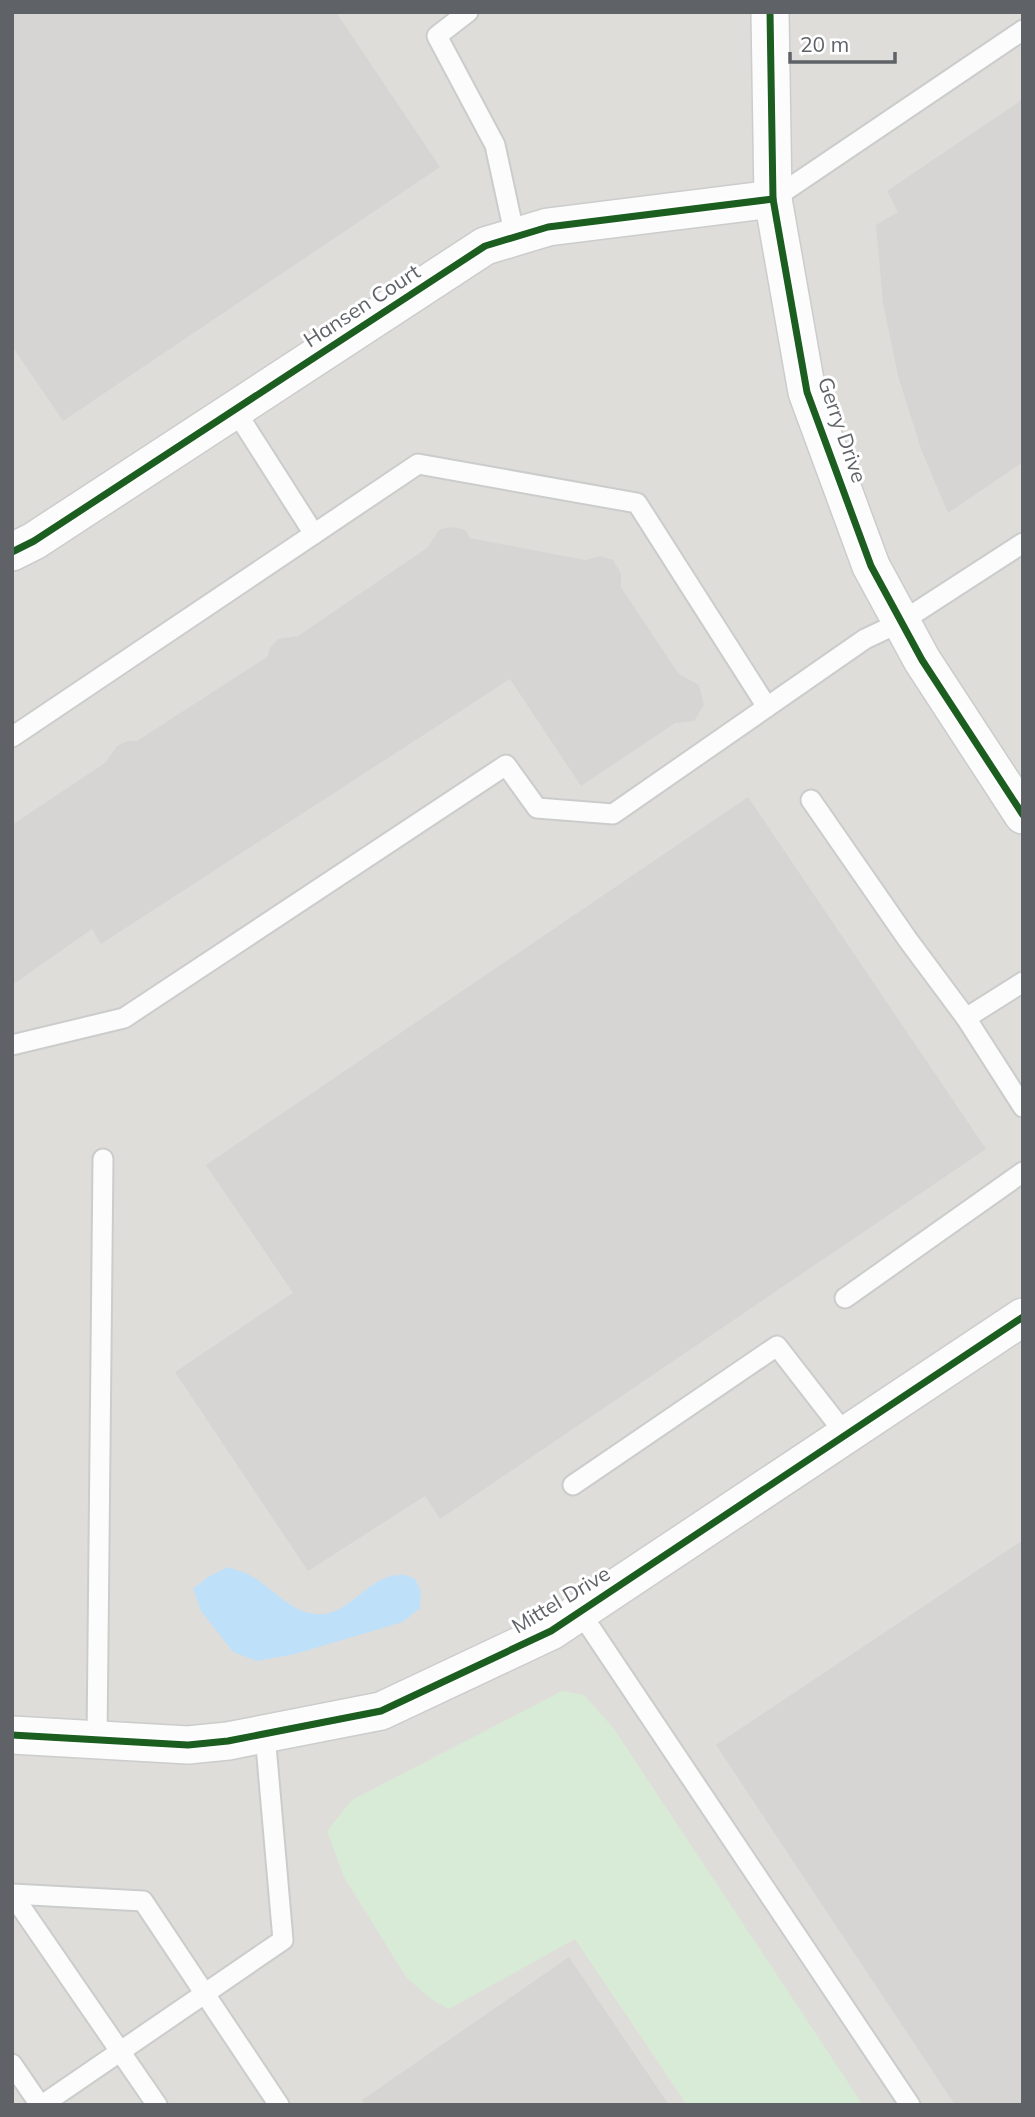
<svg xmlns="http://www.w3.org/2000/svg" width="1035" height="2117" viewBox="0 0 1035 2117" font-family="Mulish,sans-serif">
  <rect width="100%" height="100%" fill="#efeeea"/>
  <!-- industrial -->
  <rect fill="#dfddda" x="12" y="12" width="1011" height="2093"/>
  <!-- green -->
  <polygon fill="#d8ebd6" points="562,1691 584,1695 614,1729 863,2105 687,2105 575,1939 449,2009 431,1999 407,1978 344,1877 327,1831 352,1800"/>
  <!-- water -->
  <path fill="#bfe0f9" d="M228 1567C236 1570 246 1572 253 1577 275 1590 295 1617 323 1614 351 1612 369 1576 399 1575 404 1574 411 1577 415 1579L421 1591 420 1608 403 1622 295 1654 257 1661 233 1652 201 1611 193 1589 208 1577Z"/>
  <!-- building -->
  <g fill="#d6d5d3">
    <polygon points="12,12 336,12 440,167 63,421 12,346"/>
    <polygon points="1023,99 1023,462 948,513 921,449 898,376 883,303 876,225 898,212 887,191"/>
    <polygon points="453,527 465,530 470,538 585,560 600,556 613,560 621,574 621,587 679,674 699,685 704,705 694,721 675,723 581,786 510,679 101,944 92,929 12,985 12,825 105,763 117,746 127,741 137,741 267,657 270,648 278,639 298,636 427,548 440,529"/>
    <polygon points="748,797 986,1149 440,1519 425,1496 308,1571 175,1372 293,1293 206,1165"/>
    <polygon points="1023,1540 1023,2105 955,2105 716,1745"/>
    <polygon points="569,1957 669,2105 365,2105 362,2100"/>
  </g>
  <g fill="none" stroke-linecap="round" stroke-linejoin="round">
    <!-- service casing -->
    <g stroke="#cbcccc" stroke-width="23">
      <g id="service">
        <polyline points="468,12 437,36 495,145 515,237"/>
        <polyline points="773,199 1023,30"/>
        <polyline points="235,410 314,534"/>
        <polyline points="12,737 418,464 637,503 767,707"/>
        <polyline points="811,800 908,940 966,1018 1023,982"/>
        <polyline points="966,1018 1023,1107"/>
        <polyline points="12,1045 124,1018 506,765 537,808 613,814 865,639 901,622 1023,543"/>
        <polyline points="845,1298 1023,1172"/>
        <polyline points="573,1485 777,1346 846,1435"/>
        <polyline points="580,1612 910,2105"/>
        <polyline points="97,1740 103,1159"/>
        <polyline points="12,1894 143,1901 279,2105"/>
        <polyline points="12,1894 157,2105"/>
        <polyline points="12,2064 40,2105"/>
        <polyline points="42,2105 283,1940 265,1734"/>
      </g>
    </g>
    <!-- minor casing -->
    <g stroke="#cbcccc" stroke-width="40">
      <g id="minor">
        <polyline points="770,12 773,199 807,392 871,566 922,660 1023,815"/>
        <polyline points="12,552 34,541 485,246 548,227 773,199"/>
        <polyline points="12,1735 188,1745 228,1741 381,1711 551,1631 1023,1317"/>
      </g>
    </g>
    <!-- service -->
    <use href="#service" stroke="#fdfcfc" stroke-width="19"/>
    <!-- minor -->
    <use href="#minor" stroke="#fdfcfc" stroke-width="37"/>
    <!-- cycleway casing -->
    <g stroke="#fff" stroke-width="11">
      <g id="cycleway">
        <polyline points="770,12 773,199 807,392 871,566 922,660 1023,815"/>
        <polyline points="12,552 34,541 485,246 548,227 773,199"/>
        <polyline points="12,1735 188,1745 228,1741 381,1711 551,1631 1023,1317"/>
      </g>
    </g>
    <!-- cycleway -->
    <use href="#cycleway" stroke="#1b5e20" stroke-width="7"/>
  </g>
  <g text-anchor="middle" stroke-width="6" stroke-linejoin="round" paint-order="stroke">
    <!-- street labels -->
    <g font-size="21" fill="#5f6368" stroke="#fff">
      <text transform="translate(362 306) rotate(-33)" y="7">Hansen Court</text>
      <text transform="translate(842 430) rotate(71)" y="7">Gerry Drive</text>
      <text transform="translate(561 1600) rotate(-31)" y="7">Mittel Drive</text>
    </g>
  </g>
  <!-- border -->
  <rect width="1035" height="2117" fill="none" stroke="#5f6368" stroke-width="28"/>
  <!-- scale -->
  <path d="M790 52v10h105v-10" fill="none" stroke="#5f6368" stroke-width="3.5"/>
  <text x="800" y="52" font-size="21" fill="#5f6368" stroke="#ffffff" stroke-width="5" paint-order="stroke">20 m</text>
</svg>
